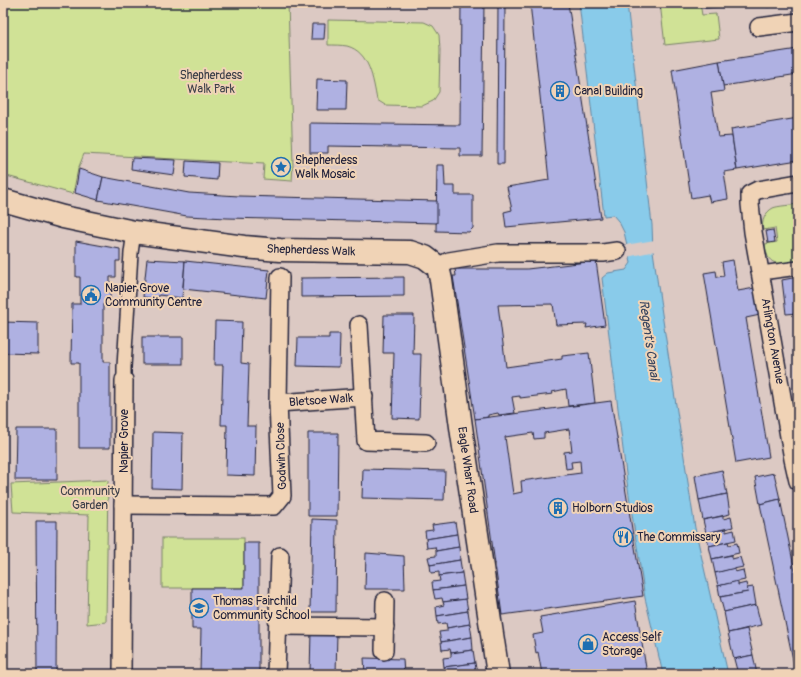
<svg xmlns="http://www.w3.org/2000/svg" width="801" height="677" viewBox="0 0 801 677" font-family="Pangolin,sans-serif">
  <rect width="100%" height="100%" fill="#dcc9c3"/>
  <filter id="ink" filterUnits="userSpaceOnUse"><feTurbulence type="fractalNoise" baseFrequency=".025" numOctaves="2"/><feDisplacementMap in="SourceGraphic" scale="8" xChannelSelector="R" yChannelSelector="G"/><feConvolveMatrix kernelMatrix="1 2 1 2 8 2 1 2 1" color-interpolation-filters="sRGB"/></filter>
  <g filter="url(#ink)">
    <!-- green -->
    <g fill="#d0e296" stroke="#798268">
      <polygon points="7,3 288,3 293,165 292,181 263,179 264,164 84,154 78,169 73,194 3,175 3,14 6,12"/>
      <polygon points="660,3 700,3 702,15 716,14 719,39 665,45"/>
      <path d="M328 20 424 22 433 26 439 35 440 50 439 92 433 101 422 106 385 105 377 100C373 80 370 52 347 46 341 45 334 45 328 45Z"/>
      <path d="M798 204V262C788 263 771 268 767 254 766 251 765 247 765 244L777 242 775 228 763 230C761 222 765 212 773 208 777 206 793 205 798 204Z"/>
      <polygon points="108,480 106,622 87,624 89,515 13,512 11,484"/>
      <rect x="162" y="538" width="82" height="50"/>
    </g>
    <!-- water -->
    <polygon fill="#89cbea" stroke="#6087a4" points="579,3 627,3 652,225 653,251 662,314 695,528 728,674 663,674 645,598 627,482 602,278 608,273 626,270 631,263 624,232 619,222 613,215 604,216"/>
    <!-- pier -->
    <polygon fill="#dcc9c3" points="655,240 655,251 627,257 625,245"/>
    <!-- building -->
    <g fill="#afb1e2" stroke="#22223b" fill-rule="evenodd">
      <polygon points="461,3 484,3 482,156 460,156 460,148 328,146 328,153 310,153 310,123 460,125"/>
      <polygon points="498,3 505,3 504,164 497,164"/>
      <polygon points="530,3 568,3 601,218 506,227 504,212 512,210 507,187 549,180"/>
      <polygon points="704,3 732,3 733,6 705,8"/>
      <polygon points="766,3 790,3 767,7"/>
      <polygon points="312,24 325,24 324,39 311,39"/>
      <polygon points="798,49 798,74 723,86 719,61"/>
      <polygon points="719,61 724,91 711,93 718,137 732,136 737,170 724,172 728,199 710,202 708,195 691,198 672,70"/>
      <polygon points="317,79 347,80 346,110 316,110"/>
      <polygon points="798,118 798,160 737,170 731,129"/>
      <polygon points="132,158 176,160 174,175 131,169"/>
      <polygon points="186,161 218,163 217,180 185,177"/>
      <polygon points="437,165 444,165 445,186 455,186 455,195 473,195 473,228 469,232 436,231"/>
      <polygon points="79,169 103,177 98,200 75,193"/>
      <polygon points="103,177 189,193 239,196 437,201 437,223 227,218 187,216 98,200"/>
      <polygon points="773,230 775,242 768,243 766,231"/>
      <polygon points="76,241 120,249 120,261 116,261 116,277 110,277 110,304 103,304 103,362 110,362 110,448 79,448 79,363 71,363 72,304 80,304 80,277 76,277"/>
      <polygon points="147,259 185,261 182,298 159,295 158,299 143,297"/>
      <polygon points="733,260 738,291 755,288 760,315 746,318 769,457 736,463 704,273 716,271 717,277 724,276 722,262"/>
      <polygon points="185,261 269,270 266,298 183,289"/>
      <polygon points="596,261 605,325 586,328 587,324 556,325 553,304 498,305 506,367 562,359 562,356 589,353 595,403 568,406 566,389 552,392 553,394 520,398 520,396 512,397 515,413 499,415 498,413 488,415 488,417 475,419 453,276 456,276 455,269 527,269"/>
      <polygon points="404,277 404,296 301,297 301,278"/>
      <polygon points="798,277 798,313 786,314 782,280"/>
      <polygon points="384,315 414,315 413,354 421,354 419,419 392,418 394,353 383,353"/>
      <polygon points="215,321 242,322 241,363 249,364 247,426 256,426 255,476 226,475 227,425 221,425 223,365 214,365"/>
      <polygon points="3,322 38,323 38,354 3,353"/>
      <polygon points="329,334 340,334 339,367 297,366 298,338 329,338"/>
      <rect x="142" y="337" width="41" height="27"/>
      <path d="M611 401 643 596 502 615 475 419ZM569 429 572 451 564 452 566 469 572 468 571 462 580 461 581 473 521 481 522 492 513 494 505 437 533 433 534 439 544 438V433Z"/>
      <polygon points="16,429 57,429 57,480 15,480"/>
      <polygon points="153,432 183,433 182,489 152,488"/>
      <polygon points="308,433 338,433 337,516 308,516"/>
      <polygon points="363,469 445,471 444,500 362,498"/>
      <polygon points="722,470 727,494 699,500 695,476"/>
      <polygon points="774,473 780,499 760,504 755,477"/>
      <polygon points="727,494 730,514 703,520 699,500"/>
      <polygon points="780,499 798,586 798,674 796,674 760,504"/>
      <polygon points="723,516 723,519 731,517 733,527 706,533 703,520"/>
      <polygon points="312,519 337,520 336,612 310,612"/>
      <polygon points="36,521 57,521 56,674 37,674"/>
      <polygon points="455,522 457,534 426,539 425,531 433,530 432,525"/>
      <polygon points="726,529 726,532 734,530 736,540 709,546 706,533"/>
      <polygon points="457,534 459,547 436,551 435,547 427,548 426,539"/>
      <polygon points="728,542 729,545 737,543 739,553 712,559 709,546"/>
      <polygon points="244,543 259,543 259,674 200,674 201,629 192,629 192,588 244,588"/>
      <polygon points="459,547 460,560 430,565 428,557 436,556 436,551"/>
      <polygon points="366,553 404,556 405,589 365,589"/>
      <polygon points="732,555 732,559 740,557 743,567 715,573 712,559"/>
      <polygon points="460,560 462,573 439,576 439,572 431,573 430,565"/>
      <polygon points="735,568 735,572 743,570 745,580 718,586 715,573"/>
      <polygon points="462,573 464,586 433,590 432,582 440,581 439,576"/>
      <polygon points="738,581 738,585 746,583 748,592 720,597 718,586"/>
      <polygon points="464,586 466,599 443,602 442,598 435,599 433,590"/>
      <polygon points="753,587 756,605 724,612 720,597 748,592 747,588"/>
      <polygon points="466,599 468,611 437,616 436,607 444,605 443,602"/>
      <polygon points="635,601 647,674 542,674 538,652 536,653 533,635 543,633 540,617"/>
      <polygon points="756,605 761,625 728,633 724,612"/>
      <polygon points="468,611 470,624 447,628 446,623 438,624 437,616"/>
      <polygon points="470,624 472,637 441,642 439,632 447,631 447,628"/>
      <polygon points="747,629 753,655 734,659 728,633"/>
      <polygon points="311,631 337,632 336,674 310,674"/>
      <polygon points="472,637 473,650 451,653 450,649 442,650 441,642"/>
      <polygon points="473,650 475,663 444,667 443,658 451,657 451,653"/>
      <polygon points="753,655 757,674 738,674 734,659"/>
      <polygon points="364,658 403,659 404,674 365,674"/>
      <polygon points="475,663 477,674 446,674 444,667"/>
    </g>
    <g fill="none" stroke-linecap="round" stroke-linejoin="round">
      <!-- pedestrian casing -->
      <g stroke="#22223b" stroke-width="16">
        <g id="pedestrian">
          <polyline points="761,273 798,268"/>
          <polyline points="124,380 124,367 131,253 134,232"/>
        </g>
      </g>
      <!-- minor casing -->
      <g stroke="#22223b" stroke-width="20">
        <g id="minor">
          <polyline points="759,27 798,22"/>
          <polyline points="798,183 758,190 750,194 750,204 753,232 793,459 798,481"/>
          <polyline points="438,267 449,261 498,253 603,253 617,251"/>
          <polyline points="359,325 366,441 426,443"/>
          <polyline points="278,403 364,397"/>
          <polyline points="123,505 274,506 282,496 278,403 280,277"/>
          <polyline points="278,626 385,627"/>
          <polyline points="384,651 385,601"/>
          <polyline points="122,674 124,380"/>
          <polyline points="276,674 280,556"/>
        </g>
      </g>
      <!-- secondary casing -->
      <g stroke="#22223b" stroke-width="25">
        <polyline id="secondary" points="3,200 63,217 134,232 244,247 280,250 410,252 425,257 438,267 441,280 462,434 498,674"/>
      </g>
      <!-- pedestrian -->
      <use href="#pedestrian" stroke="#f0d3b6" stroke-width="13"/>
      <!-- minor -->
      <use href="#minor" stroke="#f0d3b6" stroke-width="17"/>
      <!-- secondary -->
      <use href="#secondary" stroke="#f0d3b6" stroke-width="22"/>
    </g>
  </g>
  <!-- icons -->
  <defs>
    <g id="building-ring" transform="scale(1)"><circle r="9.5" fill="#f0d3b6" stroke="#1f6fb2" stroke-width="1.5"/><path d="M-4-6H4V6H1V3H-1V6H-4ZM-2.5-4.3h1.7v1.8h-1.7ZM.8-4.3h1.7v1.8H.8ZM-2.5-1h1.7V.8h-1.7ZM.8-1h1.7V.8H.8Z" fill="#1f6fb2"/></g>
    <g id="sight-ring" transform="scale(1)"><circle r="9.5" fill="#f0d3b6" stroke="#1f6fb2" stroke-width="1.5"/><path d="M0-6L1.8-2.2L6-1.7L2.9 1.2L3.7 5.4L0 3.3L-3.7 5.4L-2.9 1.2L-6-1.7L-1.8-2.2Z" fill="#1f6fb2"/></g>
    <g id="civic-ring" transform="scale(1)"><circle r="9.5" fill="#f0d3b6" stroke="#1f6fb2" stroke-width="1.5"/><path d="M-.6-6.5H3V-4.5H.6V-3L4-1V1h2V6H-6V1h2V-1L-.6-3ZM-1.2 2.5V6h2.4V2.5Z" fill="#1f6fb2"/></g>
    <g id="restaurant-ring" transform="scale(1)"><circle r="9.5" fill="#f0d3b6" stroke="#1f6fb2" stroke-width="1.5"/><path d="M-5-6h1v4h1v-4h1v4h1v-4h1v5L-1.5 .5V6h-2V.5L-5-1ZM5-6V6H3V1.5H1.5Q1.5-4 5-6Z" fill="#1f6fb2"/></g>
    <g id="school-ring" transform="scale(1)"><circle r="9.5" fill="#f0d3b6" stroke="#1f6fb2" stroke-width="1.5"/><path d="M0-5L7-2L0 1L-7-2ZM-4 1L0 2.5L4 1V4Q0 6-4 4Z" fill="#1f6fb2"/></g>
    <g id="shop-ring" transform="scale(1)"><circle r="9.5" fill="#f0d3b6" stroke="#1f6fb2" stroke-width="1.5"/><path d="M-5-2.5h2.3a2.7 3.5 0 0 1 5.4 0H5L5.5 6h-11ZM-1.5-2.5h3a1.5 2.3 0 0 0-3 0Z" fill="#1f6fb2"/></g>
  </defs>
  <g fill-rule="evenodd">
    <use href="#building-ring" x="560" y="91"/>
    <use href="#sight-ring" x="281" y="167"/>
    <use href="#civic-ring" x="91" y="295"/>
    <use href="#building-ring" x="558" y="508"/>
    <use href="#restaurant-ring" x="623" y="537"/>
    <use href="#school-ring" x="199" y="608"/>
    <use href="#shop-ring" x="588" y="644"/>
  </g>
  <g text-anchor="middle" stroke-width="4" stroke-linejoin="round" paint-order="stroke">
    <!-- park labels -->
    <g font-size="12" fill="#3c3f49" stroke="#f0d3b6">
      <text x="211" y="79">Shepherdess<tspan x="211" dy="14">Walk Park</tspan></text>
      <text x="90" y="495">Community<tspan x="90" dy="14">Garden</tspan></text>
    </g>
    <!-- poi labels -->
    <g font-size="12" fill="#22223b" stroke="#f0d3b6" text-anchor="start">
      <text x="574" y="95">Canal Building</text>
      <text x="295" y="164">Shepherdess<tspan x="295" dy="14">Walk Mosaic</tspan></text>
      <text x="105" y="292">Napier Grove<tspan x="105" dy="14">Community Centre</tspan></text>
      <text x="572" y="512">Holborn Studios</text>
      <text x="637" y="541">The Commissary</text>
      <text x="213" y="605">Thomas Fairchild<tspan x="213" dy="14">Community School</tspan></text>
      <text x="602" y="641">Access Self<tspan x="602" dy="14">Storage</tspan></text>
    </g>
    <!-- street labels -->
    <g font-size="12" fill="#22223b" stroke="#f0d3b6">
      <text transform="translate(311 250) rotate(2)" y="4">Shepherdess Walk</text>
      <text transform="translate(773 341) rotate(80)" y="4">Arlington Avenue</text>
      <text transform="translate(321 400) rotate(-4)" y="4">Bletsoe Walk</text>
      <text transform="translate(124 441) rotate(-90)" y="4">Napier Grove</text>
      <text transform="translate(281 456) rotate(-92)" y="4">Godwin Close</text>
      <text transform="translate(468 470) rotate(82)" y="4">Eagle Wharf Road</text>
    </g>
    <!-- water labels -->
    <g font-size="13" font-style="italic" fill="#37445e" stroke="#f0d3b6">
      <text transform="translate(650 340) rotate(82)" y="5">Regent's Canal</text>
    </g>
  </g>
  <!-- margin -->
  <rect width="801" height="677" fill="none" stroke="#f0d3b6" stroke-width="16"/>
  <rect x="8" y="8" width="785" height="661" fill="none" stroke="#22223b" stroke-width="1.5" filter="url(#ink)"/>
</svg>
